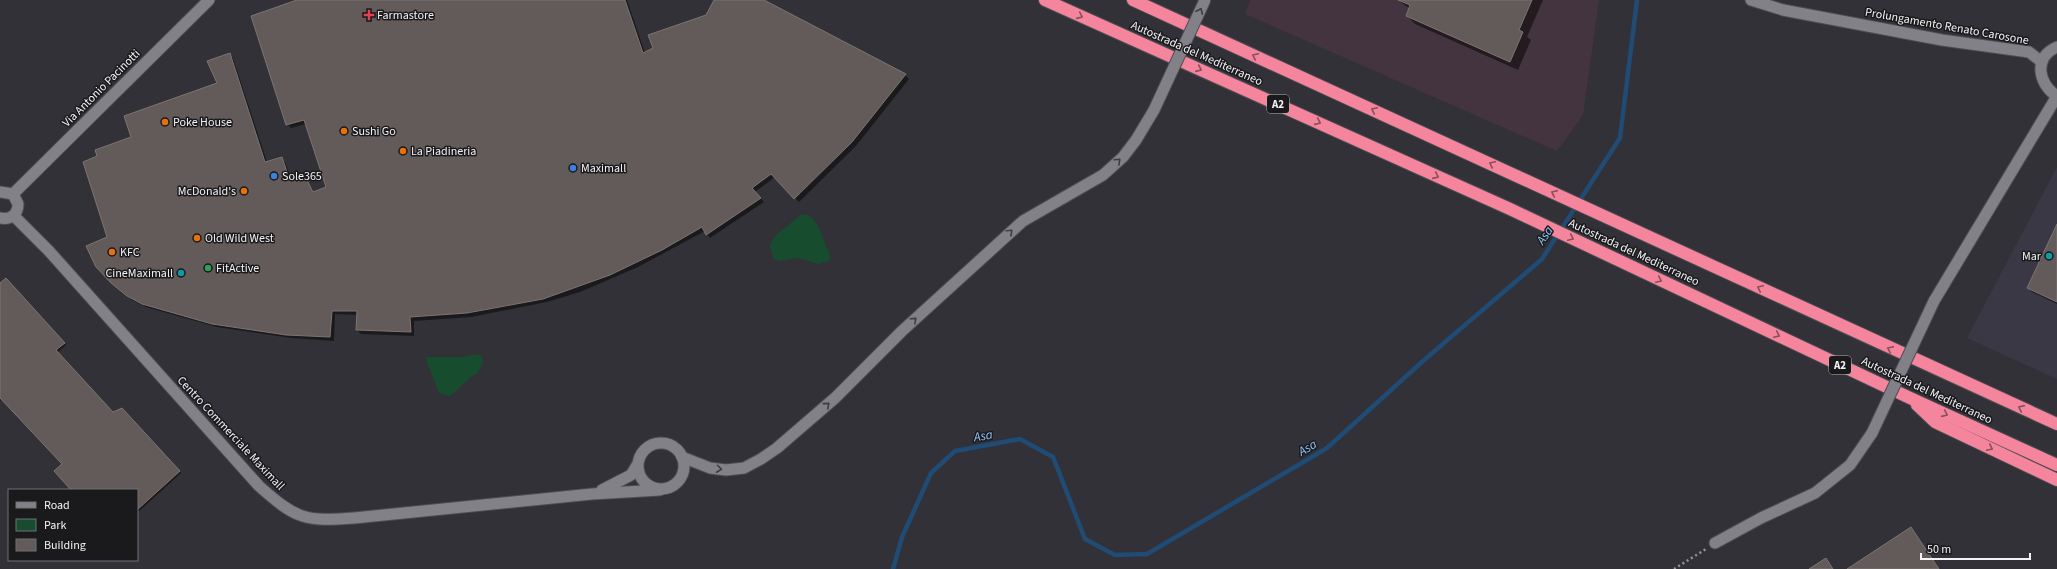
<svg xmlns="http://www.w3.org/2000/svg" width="2057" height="569" viewBox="0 0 2057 569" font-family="'Source Sans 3',sans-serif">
  <rect width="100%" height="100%" fill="#323137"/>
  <!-- commercial -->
  <polygon fill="#44343f" points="1250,0 1599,0 1583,115 1557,151 1245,14"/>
  <!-- built -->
  <polygon fill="#3b3845" points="2057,167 2057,379 1967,338"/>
  <!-- green -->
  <g fill="#184c2e">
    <path d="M806 214C819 219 824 243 830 255V260L819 264 798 258 779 261 774 259 770 247 771 242 777 234 801 215Z"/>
    <path d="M478 354 482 356 483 362 478 373 472 376 450 396 439 393C436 383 426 364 426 357H464Z"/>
  </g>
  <!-- shadow -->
  <g fill="#0007">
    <polygon points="300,0 627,0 645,53 655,49 706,16 715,0 762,0 905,75 909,79 856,146 799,202 775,177 755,192 764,202 710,238 705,231 638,267 580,292 547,302 471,317 414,321 414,336 361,334 357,330 358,315 335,314 334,341 291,338 217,327 146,307 132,300 111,283 109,238 98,157 133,138 219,84 229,54 233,58 267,162 281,158 285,162 292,181 305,177 314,192 327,188 306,124 291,128 287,124"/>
    <polygon points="1398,0 1543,0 1527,37 1531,40 1518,70 1415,24 1407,16 1410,9"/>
    <polygon points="2057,226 2057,304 2032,292 2028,288"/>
    <polygon points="6,279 66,345 57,353 113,414 122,409 181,473 137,513 137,490 73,490 64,464 3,398 0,401 0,284"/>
  </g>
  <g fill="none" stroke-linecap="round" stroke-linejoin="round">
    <!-- stream -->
    <polyline stroke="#1f4b74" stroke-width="4.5" points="893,569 902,537 931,473 955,451 1020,439 1053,457 1085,539 1115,555 1147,554 1327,448 1423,361 1542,259 1620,138 1637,0"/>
  </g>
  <!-- building -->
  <g fill="#635b5a" stroke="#7d7473">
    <polygon points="297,0 625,0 643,53 653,48 648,35 706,15 714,0 764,0 906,74 852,142 794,199 771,174 752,188 761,198 706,235 702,227 662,250 610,275 543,299 467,313 410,317 411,332 356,330 357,311 332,311 330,337 286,335 212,324 142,304 127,296 111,283 96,267 86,246 107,237 83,162 97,156 95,150 131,137 124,116 217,83 207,61 230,53 265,162 282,157 290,181 305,176 313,192 326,187 304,120 286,125 251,16"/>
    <polygon points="1398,0 1532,0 1519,30 1523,32 1510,62 1406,16 1410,5"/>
    <polygon points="2057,224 2057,302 2027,288"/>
    <polygon points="6,278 65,343 56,350 113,412 122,408 180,471 137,510 137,490 71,490 54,471 62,464 0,398 0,283"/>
    <polygon points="1911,527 1939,569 1847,569"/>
    <polygon points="1826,558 1833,569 1809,569"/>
  </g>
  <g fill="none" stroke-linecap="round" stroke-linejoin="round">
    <!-- minor casing -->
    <g stroke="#4e4d53" stroke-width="13">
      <g id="minor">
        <path d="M0 192 13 194 18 204C18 215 10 220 0 218"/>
        <polyline points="13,194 209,0"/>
        <path d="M14 216 49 251 259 486C296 519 305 522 354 518L592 494 660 490"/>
        <polyline points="1934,301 2057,96"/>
        <circle cx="661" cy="466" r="23"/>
        <polyline points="682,457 710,468 726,470 744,468 761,459 777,448 835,398 902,331 1023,221 1103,175 1123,157 1136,140 1154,110"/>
        <polyline points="602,490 631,475 637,465"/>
        <polyline points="1715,543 1761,518 1815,493 1850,465 1872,433"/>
      </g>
    </g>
    <!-- tertiary casing -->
    <g stroke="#4e4d53" stroke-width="13">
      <g id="tertiary">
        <polyline points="1751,0 1783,10 1942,40 2029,52 2042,62"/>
        <path d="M2057 47C2033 57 2038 84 2057 96"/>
      </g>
    </g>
    <!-- motorway casing -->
    <g stroke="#4e4d53" stroke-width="14">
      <g id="motorway">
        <polyline points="1045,0 1510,209 1910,398 2057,465"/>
        <polyline points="1133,0 2057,424"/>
        <polyline points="1917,405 1935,422 2057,480"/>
      </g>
    </g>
    <!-- path -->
    <polyline stroke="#95959a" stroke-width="2.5" stroke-dasharray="2 3" stroke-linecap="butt" points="1674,569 1706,549"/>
    <!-- minor -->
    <use href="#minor" stroke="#828188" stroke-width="11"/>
    <!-- tertiary -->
    <use href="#tertiary" stroke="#828188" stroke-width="11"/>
    <!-- motorway -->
    <use href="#motorway" stroke="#f5859d" stroke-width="12"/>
    <!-- minor-bridge casing -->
    <g stroke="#4e4d53" stroke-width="13" stroke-linecap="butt">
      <g id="minor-bridge">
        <polyline points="1154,110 1205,0"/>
        <polyline points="1872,433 1934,301"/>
      </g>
    </g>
    <!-- minor-bridge -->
    <use href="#minor-bridge" stroke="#828188" stroke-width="11"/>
  </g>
  <!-- one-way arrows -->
  <defs><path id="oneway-chevron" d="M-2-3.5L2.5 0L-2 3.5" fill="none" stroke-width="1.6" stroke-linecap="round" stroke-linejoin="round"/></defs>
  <g stroke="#3e3d42">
    <use href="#oneway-chevron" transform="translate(1200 11) rotate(-65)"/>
    <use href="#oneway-chevron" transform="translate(1118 161) rotate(-43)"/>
    <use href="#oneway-chevron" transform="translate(1010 232) rotate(-43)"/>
    <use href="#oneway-chevron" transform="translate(914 320) rotate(-42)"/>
    <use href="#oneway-chevron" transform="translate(827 405) rotate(-41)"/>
    <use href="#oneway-chevron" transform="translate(719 469) rotate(7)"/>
  </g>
  <g stroke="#884f5c">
    <use href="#oneway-chevron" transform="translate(1080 16) rotate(24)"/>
    <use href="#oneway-chevron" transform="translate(1255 56) rotate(-155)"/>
    <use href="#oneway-chevron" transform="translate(1199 69) rotate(24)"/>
    <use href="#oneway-chevron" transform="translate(1374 110) rotate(-155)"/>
    <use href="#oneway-chevron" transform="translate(1318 122) rotate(24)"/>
    <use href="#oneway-chevron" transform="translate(1492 164) rotate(-155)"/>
    <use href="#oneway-chevron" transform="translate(1436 176) rotate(24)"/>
    <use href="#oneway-chevron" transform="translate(1554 193) rotate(-155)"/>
    <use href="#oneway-chevron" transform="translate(1571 238) rotate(25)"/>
    <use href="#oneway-chevron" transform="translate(1659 280) rotate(25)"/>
    <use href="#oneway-chevron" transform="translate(1760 288) rotate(-155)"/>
    <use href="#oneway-chevron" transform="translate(1777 335) rotate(25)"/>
    <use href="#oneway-chevron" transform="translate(1890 349) rotate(-155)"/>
    <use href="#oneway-chevron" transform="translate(2021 408) rotate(-156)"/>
    <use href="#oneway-chevron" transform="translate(1945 414) rotate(24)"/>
    <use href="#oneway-chevron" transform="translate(1990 448) rotate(25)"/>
  </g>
  <!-- markers -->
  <path fill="#e0444e" stroke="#1a191c" stroke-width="1.5" d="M367 9h4v4h4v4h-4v4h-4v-4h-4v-4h4z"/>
  <g fill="#e8710a" stroke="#1a191c" stroke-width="1.5">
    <circle cx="165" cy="122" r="4"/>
    <circle cx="344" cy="131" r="4"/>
    <circle cx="403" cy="151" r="4"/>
    <circle cx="244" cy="191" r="4"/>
    <circle cx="197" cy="238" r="4"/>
    <circle cx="112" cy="252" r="4"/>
  </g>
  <g fill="#3f7fe0" stroke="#1a191c" stroke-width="1.5">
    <circle cx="573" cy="168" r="4"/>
    <circle cx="274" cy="176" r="4"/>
  </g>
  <g fill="#0f9aa8" stroke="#1a191c" stroke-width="1.5">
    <circle cx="2049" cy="256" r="4"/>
    <circle cx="181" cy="273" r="4"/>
  </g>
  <circle fill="#2e9e5b" stroke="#1a191c" stroke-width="1.5" cx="208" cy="268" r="4"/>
  <g text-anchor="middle" stroke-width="3" stroke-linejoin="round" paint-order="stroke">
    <!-- shield labels -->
    <g fill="#1a191c" stroke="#b2b2b5" stroke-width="1">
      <rect x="1267" y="95" width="22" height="18" rx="3"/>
      <rect x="1829" y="356" width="22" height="18" rx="3"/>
    </g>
    <g font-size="11" font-weight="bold" fill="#f3f3f7">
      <text x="1278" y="108">A2</text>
      <text x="1840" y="369">A2</text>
    </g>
    <!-- poi labels -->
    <g font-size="12" fill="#f3f3f7" stroke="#1a191c" text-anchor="start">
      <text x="377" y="19">Farmastore</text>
      <text x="173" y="126">Poke House</text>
      <text x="352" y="135">Sushi Go</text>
      <text x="411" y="155">La Piadineria</text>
      <text x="581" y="172">Maximall</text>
      <text x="282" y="180">Sole365</text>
      <text x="236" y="195" text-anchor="end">McDonald's</text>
      <text x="205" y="242">Old Wild West</text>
      <text x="120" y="256">KFC</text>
      <text x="2041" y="260" text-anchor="end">Mar</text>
      <text x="216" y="272">FitActive</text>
      <text x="173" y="277" text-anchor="end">CineMaximall</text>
    </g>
    <!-- street labels -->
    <g font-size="12" fill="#f3f3f7" stroke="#1a191c">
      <text transform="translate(1947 26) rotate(10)" y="4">Prolungamento Renato Carosone</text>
      <text transform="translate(1197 53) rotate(24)" y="4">Autostrada del Mediterraneo</text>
      <text transform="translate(101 88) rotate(-45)" y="4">Via Antonio Pacinotti</text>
      <text transform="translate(1634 252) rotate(25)" y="4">Autostrada del Mediterraneo</text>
      <text transform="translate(1927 390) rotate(25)" y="4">Autostrada del Mediterraneo</text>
      <text transform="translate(231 433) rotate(47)" y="4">Centro Commerciale Maximall</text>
    </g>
    <!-- water labels -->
    <g font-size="13" font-style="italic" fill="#91c5f9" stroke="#1a191c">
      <text transform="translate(1544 235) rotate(-57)" y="5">Asa</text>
      <text transform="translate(983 435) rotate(-10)" y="5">Asa</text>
      <text transform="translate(1307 447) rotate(-31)" y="5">Asa</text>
    </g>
  </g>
  <!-- legend -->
  <rect x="8" y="489" width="130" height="72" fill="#1a191c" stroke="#717074"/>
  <rect x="16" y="502" width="20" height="6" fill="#828188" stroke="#717074"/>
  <text x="44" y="509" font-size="12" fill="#f3f3f7">Road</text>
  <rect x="16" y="519" width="20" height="12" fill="#184c2e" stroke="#717074"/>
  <text x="44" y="529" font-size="12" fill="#f3f3f7">Park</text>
  <rect x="16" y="539" width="20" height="12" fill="#635b5a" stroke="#717074"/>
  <text x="44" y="549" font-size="12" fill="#f3f3f7">Building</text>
  <!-- scale -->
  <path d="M1921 553v6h109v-6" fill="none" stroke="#f3f3f7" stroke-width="2"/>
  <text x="1927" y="553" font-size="12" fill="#f3f3f7" stroke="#1a191c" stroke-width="3" paint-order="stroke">50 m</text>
</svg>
